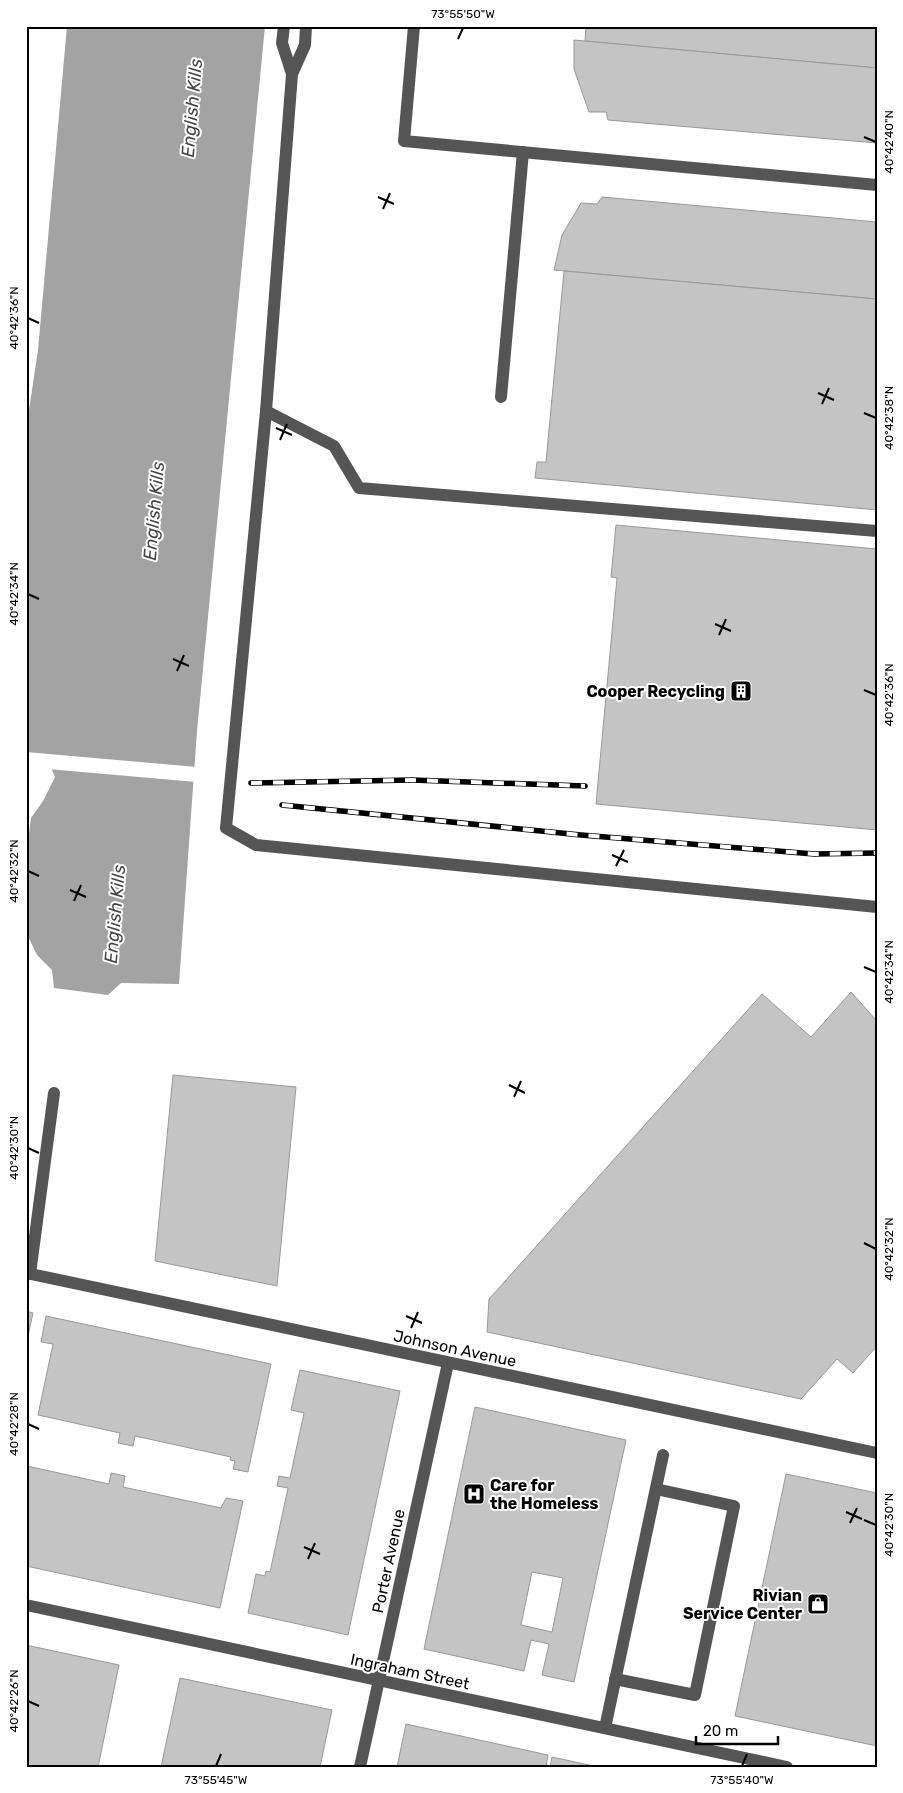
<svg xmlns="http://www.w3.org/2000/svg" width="903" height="1793" viewBox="0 0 903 1793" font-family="Rubik,sans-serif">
  <rect width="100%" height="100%" fill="#fff"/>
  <!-- water -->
  <polygon fill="#a3a3a3" points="67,26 265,26 197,731 179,984 121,983 108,995 54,988 52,970 37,955 26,932 26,858 31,818 43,801 55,777 46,756 26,755 26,430 38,350"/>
  <!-- pier -->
  <polygon fill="#fff" points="26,752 197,767 196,782 48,769 44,759 26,758"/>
  <!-- building -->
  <g fill="#c4c4c4" stroke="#999" fill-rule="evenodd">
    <polygon points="586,26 877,26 877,68 585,41"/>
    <polygon points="574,40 877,68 877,143 608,120 606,112 589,112 574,69"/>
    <polygon points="602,197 877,222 877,299 554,270 562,235 581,203 597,204"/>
    <polygon points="564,271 877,299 877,510 535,478 537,462 546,462"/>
    <polygon points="616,525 877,549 877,830 596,804 617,578 611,577"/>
    <polygon points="851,992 877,1021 877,1346 853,1373 837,1359 801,1399 487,1332 489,1299 762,994 811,1037"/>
    <polygon points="173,1075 296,1087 277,1286 155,1261"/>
    <polygon points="26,1311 33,1313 26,1345"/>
    <polygon points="46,1316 271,1364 248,1472 233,1469 235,1461 230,1460 231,1457 135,1436 133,1446 118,1443 120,1433 38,1415 53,1344 41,1342"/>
    <polygon points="300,1370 400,1391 348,1635 248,1613 256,1574 265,1576 266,1571 270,1572 288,1488 277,1486 279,1476 290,1478 304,1413 291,1410"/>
    <path d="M475 1407 626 1440 574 1682 542 1675 549 1644 531 1640 524 1671 424 1649ZM532 1572 563 1578 552 1632 521 1625Z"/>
    <polygon points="27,1466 109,1484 111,1473 125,1476 123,1487 221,1508 226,1498 243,1501 220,1608 26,1566"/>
    <polygon points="786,1474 877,1493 877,1746 735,1716"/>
    <polygon points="26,1645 119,1665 98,1767 26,1767"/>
    <polygon points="180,1678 332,1710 320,1767 161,1767"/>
    <polygon points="406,1724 548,1755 546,1767 397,1767"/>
    <polygon points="552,1757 598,1767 550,1767"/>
  </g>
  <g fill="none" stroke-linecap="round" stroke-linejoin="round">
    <!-- minor -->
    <g stroke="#555" stroke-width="12">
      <polyline points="284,26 282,43 292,74"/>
      <polyline points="306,26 305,45 292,74 266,411 226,828 256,845 877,907"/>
      <polyline points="414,26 404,141 877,185"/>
      <polyline points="501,397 523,152"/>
      <polyline points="266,411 334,446 359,488 877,531"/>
      <polyline points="26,1273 877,1453"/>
      <polyline points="30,1274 54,1093"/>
      <polyline points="26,1605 787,1767"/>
      <polyline points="615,1679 695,1695 734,1506 656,1489"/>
      <polyline points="605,1728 663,1455"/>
      <polyline points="360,1767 448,1363"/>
    </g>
    <!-- rail casing -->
    <g stroke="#000" stroke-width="5.5">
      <g id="rail">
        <polyline points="251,783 412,780 585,786"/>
        <polyline points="282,805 581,835 814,854 877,853"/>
      </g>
    </g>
    <!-- rail -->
    <use href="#rail" stroke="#fff" stroke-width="4" stroke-dasharray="11" stroke-linecap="butt"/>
  </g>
  <!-- ticks -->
  <path fill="none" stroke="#000" stroke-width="2" d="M458 39 463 28M864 137 876 142M378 197 394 204M383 209 390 193M28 318 39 323M818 393 834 400M822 404 829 388M864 413 876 418M276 428 292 435M280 440 287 424M28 594 39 599M715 624 731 631M719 635 726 619M173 659 189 666M177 671 184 655M864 690 876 695M612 855 628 862M616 866 624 850M28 871 39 876M70 890 86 897M74 901 81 885M864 967 876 972M509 1085 525 1093M514 1097 521 1081M28 1148 39 1153M864 1243 876 1249M406 1316 422 1323M411 1328 418 1312M28 1424 39 1429M846 1512 862 1519M864 1520 876 1525M850 1523 857 1508M304 1547 320 1554M308 1559 315 1543M28 1701 39 1706M216 1766 221 1754M742 1766 747 1754"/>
  <!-- icons -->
  <defs>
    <g id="building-square" transform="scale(1.125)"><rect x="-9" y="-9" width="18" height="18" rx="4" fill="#000" stroke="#fff"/><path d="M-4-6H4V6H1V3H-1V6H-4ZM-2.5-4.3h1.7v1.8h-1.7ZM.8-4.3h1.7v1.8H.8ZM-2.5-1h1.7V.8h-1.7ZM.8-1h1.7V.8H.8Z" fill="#fff"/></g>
    <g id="hospital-square" transform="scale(1.125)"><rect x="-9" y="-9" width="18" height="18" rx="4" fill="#000" stroke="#fff"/><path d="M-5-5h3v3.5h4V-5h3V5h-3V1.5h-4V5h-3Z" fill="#fff"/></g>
    <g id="shop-square" transform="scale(1.125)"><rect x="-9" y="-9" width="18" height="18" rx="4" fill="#000" stroke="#fff"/><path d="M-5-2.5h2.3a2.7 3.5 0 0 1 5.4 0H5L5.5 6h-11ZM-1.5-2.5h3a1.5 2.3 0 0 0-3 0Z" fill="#fff"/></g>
  </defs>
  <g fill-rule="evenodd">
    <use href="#building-square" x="741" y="691"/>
    <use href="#hospital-square" x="474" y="1494"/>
    <use href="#shop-square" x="818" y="1604"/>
  </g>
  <g text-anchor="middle" stroke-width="4" stroke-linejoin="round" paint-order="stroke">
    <!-- poi labels -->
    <g font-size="16" font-weight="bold" fill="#000" stroke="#fff" text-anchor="end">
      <text x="725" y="697">Cooper Recycling</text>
      <text x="490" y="1491" text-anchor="start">Care for<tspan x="490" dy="18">the Homeless</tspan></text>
      <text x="802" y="1601">Rivian<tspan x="802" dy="18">Service Center</tspan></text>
    </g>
    <!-- street labels -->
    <g font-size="16" fill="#000" stroke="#fff">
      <text transform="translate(455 1348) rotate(12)" y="6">Johnson Avenue</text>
      <text transform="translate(388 1561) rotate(-78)" y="6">Porter Avenue</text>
      <text transform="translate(410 1671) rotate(12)" y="6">Ingraham Street</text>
    </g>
    <!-- water labels -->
    <g font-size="18" font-style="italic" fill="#444" stroke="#fff">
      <text transform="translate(192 108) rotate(-85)" y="6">English Kills</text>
      <text transform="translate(154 511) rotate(-85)" y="6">English Kills</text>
      <text transform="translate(115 914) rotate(-85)" y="6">English Kills</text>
    </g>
  </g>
  <!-- border -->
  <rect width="903" height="1793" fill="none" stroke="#ffffff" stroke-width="55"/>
  <!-- scale -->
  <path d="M696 1736v8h82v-8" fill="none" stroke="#000000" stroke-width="2.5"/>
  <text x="703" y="1736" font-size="15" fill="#000000" stroke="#ffffff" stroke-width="4" paint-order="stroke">20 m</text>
  <rect x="28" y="28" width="848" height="1738" fill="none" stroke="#000" stroke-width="2"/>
  <g font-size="12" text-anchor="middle" fill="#000">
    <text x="463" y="18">73°55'50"W</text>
    <text transform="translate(889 142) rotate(-90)" y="4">40°42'40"N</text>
    <text transform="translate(14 318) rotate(-90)" y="4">40°42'36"N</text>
    <text transform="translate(889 418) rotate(-90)" y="4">40°42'38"N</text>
    <text transform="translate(14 594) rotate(-90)" y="4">40°42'34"N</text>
    <text transform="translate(889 695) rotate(-90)" y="4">40°42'36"N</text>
    <text transform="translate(14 871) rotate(-90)" y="4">40°42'32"N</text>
    <text transform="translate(889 972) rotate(-90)" y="4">40°42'34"N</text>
    <text transform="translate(14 1148) rotate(-90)" y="4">40°42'30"N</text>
    <text transform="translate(889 1249) rotate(-90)" y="4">40°42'32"N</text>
    <text transform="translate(14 1424) rotate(-90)" y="4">40°42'28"N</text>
    <text transform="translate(889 1525) rotate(-90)" y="4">40°42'30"N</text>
    <text transform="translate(14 1701) rotate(-90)" y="4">40°42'26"N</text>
    <text x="216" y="1784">73°55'45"W</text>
    <text x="742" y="1784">73°55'40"W</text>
  </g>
</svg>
